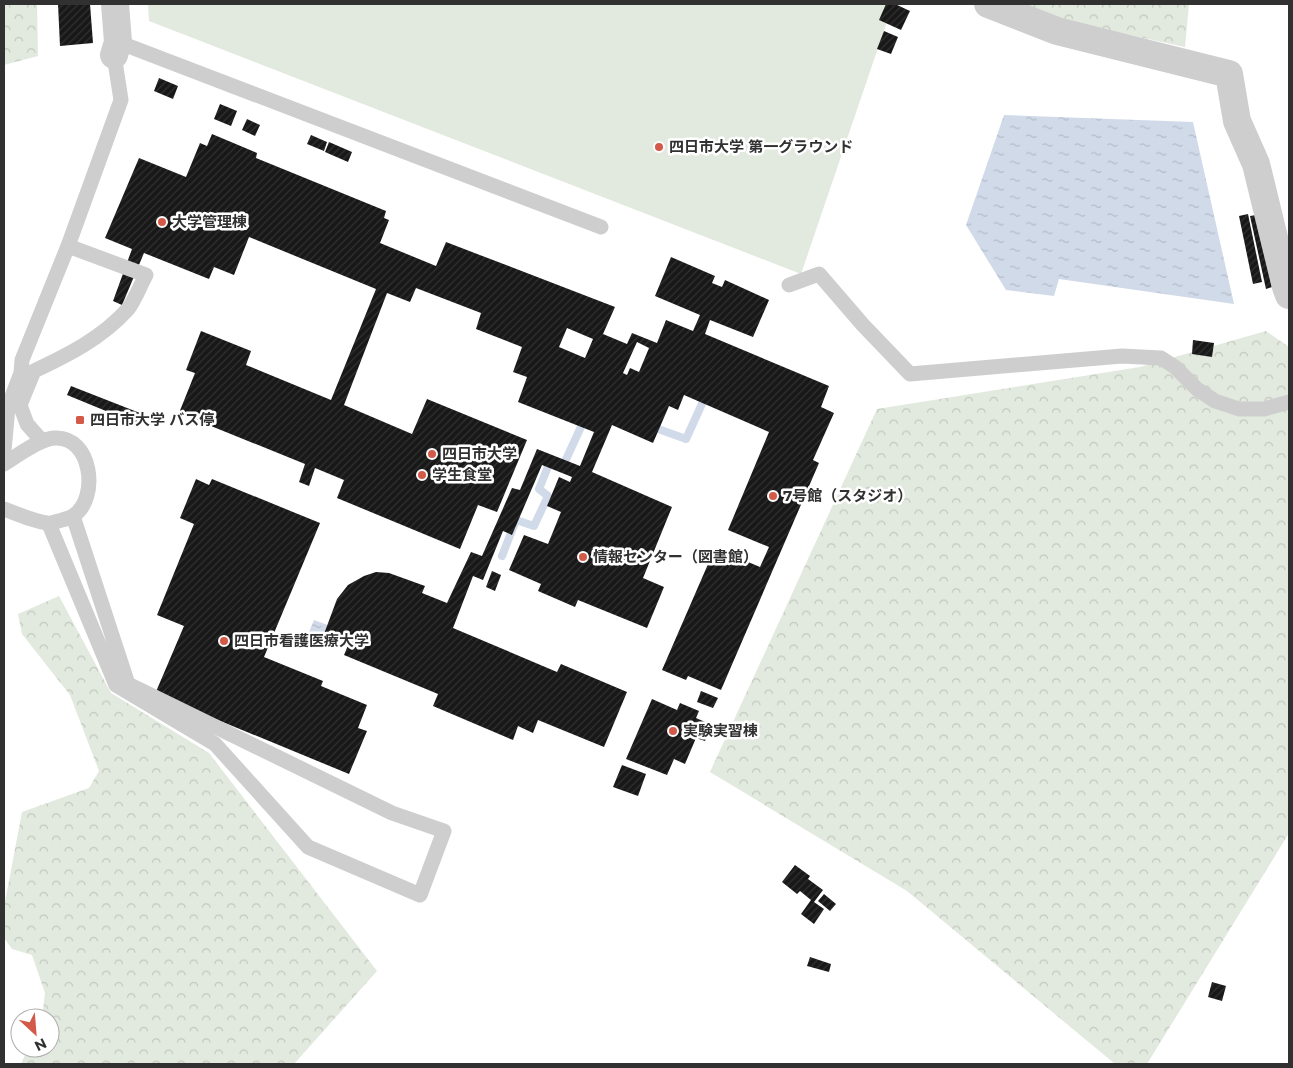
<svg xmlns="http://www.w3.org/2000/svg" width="1293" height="1068" viewBox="0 0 1293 1068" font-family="Montserrat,'Noto Sans JP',sans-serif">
  <defs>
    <pattern id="forest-crowns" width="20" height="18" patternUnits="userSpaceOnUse" patternTransform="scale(1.25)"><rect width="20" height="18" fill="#e2e9de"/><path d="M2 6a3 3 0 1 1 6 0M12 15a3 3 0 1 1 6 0" fill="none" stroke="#c2c8bf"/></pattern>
    <pattern id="water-ripples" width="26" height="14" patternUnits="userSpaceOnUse" patternTransform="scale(1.25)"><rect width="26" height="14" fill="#d0dae9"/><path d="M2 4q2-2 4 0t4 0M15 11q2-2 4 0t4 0" fill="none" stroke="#b3bcc8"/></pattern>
    <pattern id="building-hatch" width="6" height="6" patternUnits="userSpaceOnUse" patternTransform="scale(1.25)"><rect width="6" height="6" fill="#181818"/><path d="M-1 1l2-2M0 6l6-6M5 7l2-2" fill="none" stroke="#313131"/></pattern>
  </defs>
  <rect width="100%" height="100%" fill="#fff"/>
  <!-- forest -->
  <g fill="url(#forest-crowns)">
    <polygon points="4,4 37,4 38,56 4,65"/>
    <polygon points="1022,4 1189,4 1185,47 1047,17"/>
    <polygon points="1266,331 1289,347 1289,833 1147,1064 1115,1064 907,891 710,772 877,409 1140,367"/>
    <polygon points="59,596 111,693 209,753 377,971 294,1064 21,1064 28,1048 50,1048 50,1018 42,1018 45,993 32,955 12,949 4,938 4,907 22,812 89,788 99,771 70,695 22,634 18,614"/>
  </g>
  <!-- garden -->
  <polygon fill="#e2e9de" points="148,4 893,4 801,274 149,21"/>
  <!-- water -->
  <g fill="url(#water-ripples)">
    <polygon points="1004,115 1193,122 1234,304 1059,279 1054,296 1006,290 966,225"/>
    <polygon points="314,620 341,630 334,648 307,637"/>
  </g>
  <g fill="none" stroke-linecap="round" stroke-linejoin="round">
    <!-- stream -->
    <g stroke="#d0dae9" stroke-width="8">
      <polyline points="650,426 686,439 706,395"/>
      <polyline points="502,556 516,520 534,526 548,496 539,489 549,464 563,466 585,418"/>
    </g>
  </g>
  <!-- building -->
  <g fill="url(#building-hatch)" fill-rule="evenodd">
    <polygon points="58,4 90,4 93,43 60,46"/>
    <polygon points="886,4 895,4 910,11 901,30 879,20"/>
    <polygon points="884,31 898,37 891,54 877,49"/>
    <polygon points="159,78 178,86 173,99 154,91"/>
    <polygon points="220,104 237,111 231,126 214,119"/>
    <polygon points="247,119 260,125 255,136 242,130"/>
    <path d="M212 134 257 153 256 158 386 211 384 218 389 220 380 243 436 266 446 242 615 307 603 334 627 344 632 333 657 343 666 320 693 331 700 315 655 296 671 257 715 276 712 283 722 287 725 280 769 300 753 337 710 320 705 334 829 386 821 407 834 413 813 460 819 463 721 690 688 676 686 680 662 670 715 548 760 567 769 547 728 530 769 432 684 395 678 410 669 406 653 443 612 425 592 472 672 507 643 578 664 587 647 628 578 600 575 607 538 591 541 584 509 570 524 535 548 544 561 512 547 506 559 477 570 482 572 477 542 465 512 535 503 531 483 580 473 576 453 628 557 672 561 664 627 692 604 747 538 720 533 733 518 726 513 740 433 706 438 694 344 655 349 643 324 634 337 599 348 585 364 576 376 572 389 573 425 586 422 593 447 603 471 552 482 556 512 488 520 490 537 449 580 466 594 432 518 402 527 377 513 372 522 347 476 329 481 313 416 288 410 302 387 293 344 405 412 434 427 399 527 440 497 512 478 505 460 549 337 498 344 480 315 468 309 486 299 482 305 464 179 413 195 373 186 370 201 331 251 351 246 365 331 400 376 289 249 237 234 275 214 267 209 279 144 253 122 305 113 301 132 249 105 238 139 158 186 177 200 143 207 146ZM567 328 593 339 585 358 559 347ZM637 342 649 348 639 372 630 368 627 375 623 373Z"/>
    <polygon points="311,135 327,142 324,151 307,144"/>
    <polygon points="329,142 352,152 348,162 325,152"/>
    <polygon points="1248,214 1262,282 1253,284 1239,216"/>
    <polygon points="1256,215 1272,287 1266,289 1250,216"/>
    <polygon points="1193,340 1214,343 1212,357 1192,354"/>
    <polygon points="71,386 145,415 140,425 67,395"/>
    <polygon points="196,479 209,485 212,479 320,523 264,657 323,681 321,686 367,705 358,728 367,731 349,774 155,694 184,626 157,615 194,524 180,518"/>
    <polygon points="492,571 501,575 495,591 486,587"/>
    <polygon points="701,691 718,698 713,708 697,702"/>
    <polygon points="652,699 677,710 680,703 699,711 696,718 712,725 705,741 696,738 685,764 674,759 667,775 626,759"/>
    <polygon points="622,765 646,774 638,796 613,787"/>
    <polygon points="795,865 810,876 808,879 823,890 814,902 824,909 814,924 801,914 811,900 800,891 797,894 782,882"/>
    <polygon points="824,894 836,904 830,911 818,901"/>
    <polygon points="810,957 831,964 829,972 807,966"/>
    <polygon points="1212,982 1226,986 1222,1001 1208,997"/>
  </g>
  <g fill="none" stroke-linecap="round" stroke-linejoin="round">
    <!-- lane -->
    <g stroke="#cecece" stroke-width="15">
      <polyline points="118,42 601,227"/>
      <polyline points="68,246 121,100 114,55"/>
      <polyline points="789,285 819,274 863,325 910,374 1122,356 1161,358 1175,367 1197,389 1215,401 1239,409 1264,409 1289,402"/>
      <path d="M4 451 8 407 21 373 22 360 68 246 146 275C140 286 135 300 128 309 102 338 68 355 34 371L20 405 27 424 42 441"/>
      <path d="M4 464C17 456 39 439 54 438 92 435 100 499 73 516 70 518 65 519 62 520 57 521 52 524 47 523 33 521 17 514 4 509"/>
      <polyline points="49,524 116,685 215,744 308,847 420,895 444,831 392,813 128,684 73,516"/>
    </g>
    <!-- street -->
    <g stroke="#cecece" stroke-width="28">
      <polyline points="988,4 1057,31 1229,74 1237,121 1256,164 1286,287 1289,295"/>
      <polyline points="114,55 118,42 115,4"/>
    </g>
  </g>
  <!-- markers -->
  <g fill="#d35948" stroke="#fff" stroke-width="2">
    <circle cx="659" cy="147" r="5"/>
    <circle cx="162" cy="222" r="5"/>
    <rect x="75" y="415" width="10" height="10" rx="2.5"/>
    <circle cx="432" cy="454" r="5"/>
    <circle cx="422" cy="475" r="5"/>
    <circle cx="773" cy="496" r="5"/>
    <circle cx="583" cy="557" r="5"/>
    <circle cx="224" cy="641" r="5"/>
    <circle cx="673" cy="731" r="5"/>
  </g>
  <g text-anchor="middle" stroke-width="5" stroke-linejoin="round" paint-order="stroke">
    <!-- poi labels -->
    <g font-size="15" font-weight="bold" fill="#313131" stroke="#fff" text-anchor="start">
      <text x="669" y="152">四日市大学 第一グラウンド</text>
      <text x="172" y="227">大学管理棟</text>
      <text x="90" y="425">四日市大学 バス停</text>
      <text x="442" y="459">四日市大学</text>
      <text x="432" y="480">学生食堂</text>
      <text x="783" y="501">7号館（スタジオ）</text>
      <text x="593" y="562">情報センター（図書館）</text>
      <text x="234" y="646">四日市看護医療大学</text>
      <text x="683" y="736">実験実習棟</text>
    </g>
  </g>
  <!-- border -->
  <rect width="1293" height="1068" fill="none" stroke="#313131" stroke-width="10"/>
  <!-- north arrow -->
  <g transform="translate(35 1033) rotate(154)"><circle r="24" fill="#ffffff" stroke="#adadad"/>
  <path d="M0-4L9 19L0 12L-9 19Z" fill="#d35948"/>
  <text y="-8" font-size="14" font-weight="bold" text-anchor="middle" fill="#313131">N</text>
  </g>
</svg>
